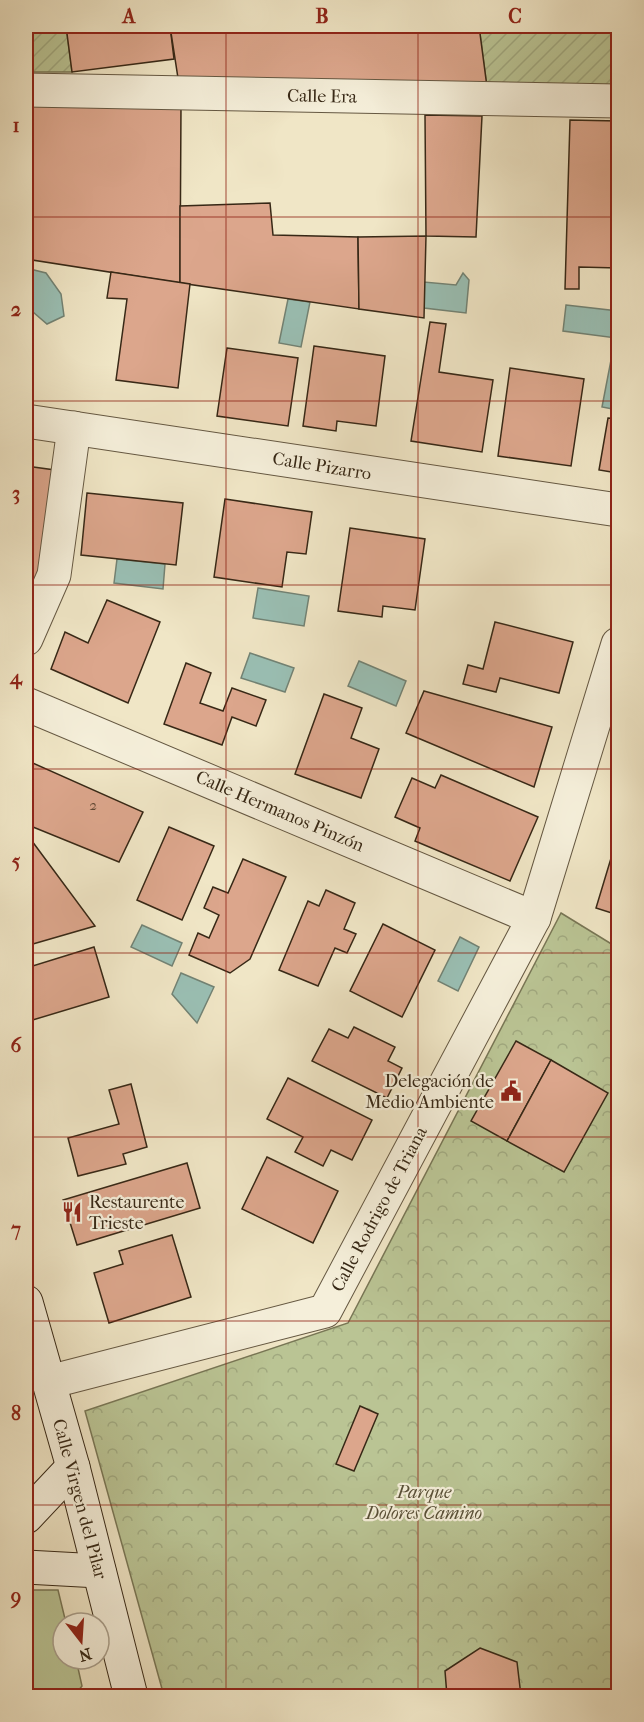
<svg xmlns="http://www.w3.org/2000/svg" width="644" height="1722" viewBox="0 0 644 1722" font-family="'IM FELL French Canon',serif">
  <defs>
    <pattern id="park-crowns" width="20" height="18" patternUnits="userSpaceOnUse" patternTransform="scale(1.5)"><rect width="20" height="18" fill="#bac494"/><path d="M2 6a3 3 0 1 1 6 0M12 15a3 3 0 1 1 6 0" fill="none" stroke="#a0a87f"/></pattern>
    <pattern id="garden-furrows" width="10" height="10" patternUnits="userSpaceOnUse" patternTransform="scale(1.5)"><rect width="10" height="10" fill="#bac494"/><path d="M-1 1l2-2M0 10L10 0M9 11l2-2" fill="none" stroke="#a0a87f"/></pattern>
  </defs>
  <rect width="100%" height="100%" fill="#f0e6c6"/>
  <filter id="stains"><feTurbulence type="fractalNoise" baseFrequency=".00333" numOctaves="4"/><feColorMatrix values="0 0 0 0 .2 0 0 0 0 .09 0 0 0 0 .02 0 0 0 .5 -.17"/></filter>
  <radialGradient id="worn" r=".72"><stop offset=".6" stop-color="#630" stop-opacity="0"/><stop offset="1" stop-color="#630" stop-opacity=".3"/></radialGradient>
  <!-- grass -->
  <polygon fill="#bac494" stroke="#787655" stroke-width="1.5" points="26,1590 58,1590 66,1623 63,1623 63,1659 76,1659 82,1686 74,1696 26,1696"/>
  <!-- park -->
  <polygon fill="url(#park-crowns)" stroke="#787655" stroke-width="1.5" points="561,913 618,948 618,1696 164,1696 85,1411 348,1323"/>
  <!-- garden -->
  <g fill="url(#garden-furrows)" stroke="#787655" stroke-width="1.5">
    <polygon points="26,26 66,26 72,72 26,72"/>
    <polygon points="479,26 618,26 618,86 487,87"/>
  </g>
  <!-- water -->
  <g fill="#9ac0b5" stroke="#728375" stroke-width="1.5">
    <polygon points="26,268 46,273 61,294 64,316 47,324 26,306"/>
    <polygon points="463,273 469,280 466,313 424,308 424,282 456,285"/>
    <polygon points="288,299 310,302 301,347 279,343"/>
    <polygon points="566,305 618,311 616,338 563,331"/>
    <polygon points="611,360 618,361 618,410 602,407"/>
    <polygon points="117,559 165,564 163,589 114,583"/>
    <polygon points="258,588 309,596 304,626 253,618"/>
    <polygon points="250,653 294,668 285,692 241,678"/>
    <polygon points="359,661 406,681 396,706 348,686"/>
    <polygon points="142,925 182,943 172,966 131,947"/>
    <polygon points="460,937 479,947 458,991 438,981"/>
    <polygon points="181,973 214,987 197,1023 172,994"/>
  </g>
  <!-- building -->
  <g fill="#dca68c" stroke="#372816" stroke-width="1.5">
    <polygon points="66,26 170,26 174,59 72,72"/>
    <polygon points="170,26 479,26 487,87 178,78"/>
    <polygon points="26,104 181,105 180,283 26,259"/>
    <polygon points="425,115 482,116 476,237 426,236"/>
    <polygon points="570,120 618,121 618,268 579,267 579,289 565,289"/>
    <polygon points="270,203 273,235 358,237 359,309 180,283 180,206"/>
    <polygon points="426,236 424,318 359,309 358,237"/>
    <polygon points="111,272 190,284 178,388 116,380 127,299 107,298"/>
    <polygon points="430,322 446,324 439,372 493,380 482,452 411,441"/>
    <polygon points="314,346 385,356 376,426 337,421 336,431 303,426"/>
    <polygon points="227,348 298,358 288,426 217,416"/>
    <polygon points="510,368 584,379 571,466 498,456"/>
    <polygon points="608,418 618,419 618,473 599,470"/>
    <polygon points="26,466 62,471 48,556 26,610"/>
    <polygon points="87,493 183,503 176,565 81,555"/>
    <polygon points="225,499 312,512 306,554 287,552 282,587 214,577"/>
    <polygon points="350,528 425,539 415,610 383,606 382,617 338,611"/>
    <polygon points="107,600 160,622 128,703 51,669 65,632 88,643"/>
    <polygon points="495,622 573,642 559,693 500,678 496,692 463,684 468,665 483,669"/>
    <polygon points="186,663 211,673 200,703 223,711 232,688 266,700 256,726 232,717 222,745 164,724"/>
    <polygon points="424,691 552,727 534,787 406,733"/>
    <polygon points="324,694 362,708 351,738 379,749 361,798 295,774"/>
    <polygon points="26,760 143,812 119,862 33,827 29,837 26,838"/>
    <polygon points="441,775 538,817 510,881 415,841 420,828 395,817 412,778 435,788"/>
    <polygon points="169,827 214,846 182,920 137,900"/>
    <polygon points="29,837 95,926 26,946 26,838"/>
    <polygon points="615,845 618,846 618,915 596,908"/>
    <polygon points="243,859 286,877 250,959 230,973 189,955 198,933 209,938 219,915 204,908 213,887 228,893"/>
    <polygon points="326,890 355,903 344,929 356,934 347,953 335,948 318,986 279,970 308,901 319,906"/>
    <polygon points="383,924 435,950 402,1017 350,991"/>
    <polygon points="94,947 109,997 26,1022 26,968"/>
    <polygon points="354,1027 395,1047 388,1061 402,1068 387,1098 312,1061 329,1029 348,1038"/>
    <polygon points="516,1041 551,1060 507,1141 471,1121"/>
    <polygon points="551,1060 608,1093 564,1172 507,1141"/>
    <polygon points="288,1078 372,1120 352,1160 331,1150 323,1166 295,1152 303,1137 267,1119"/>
    <polygon points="131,1084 147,1147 123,1154 126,1164 78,1176 68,1138 119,1124 109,1090"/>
    <polygon points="267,1157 338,1191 313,1243 242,1209"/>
    <polygon points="187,1163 200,1208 77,1245 63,1200"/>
    <polygon points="172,1235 191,1297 109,1323 94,1273 123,1264 119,1251"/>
    <polygon points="360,1406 378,1414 354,1471 336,1464"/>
    <polygon points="480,1648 517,1662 521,1696 447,1696 445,1671"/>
  </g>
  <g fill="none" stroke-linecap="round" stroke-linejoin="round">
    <!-- street casing -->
    <g stroke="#655842" stroke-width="35">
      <g id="street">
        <polyline points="26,90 618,101"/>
        <polyline points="26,421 618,510"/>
        <polyline points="26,639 54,575 74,428"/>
        <polyline points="26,704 534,918"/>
        <polyline points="49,1382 325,1311 534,918 618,644"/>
      </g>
    </g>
    <!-- secondary casing -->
    <g stroke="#372816" stroke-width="35">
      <g id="secondary">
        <polyline points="26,1302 73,1467 131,1696"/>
        <polyline points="26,1517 73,1467"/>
        <polyline points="26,1567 99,1571"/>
      </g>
    </g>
    <!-- street -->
    <use href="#street" stroke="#f5efda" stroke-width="33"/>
    <!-- secondary -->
    <use href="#secondary" stroke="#f5efda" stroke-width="33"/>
  </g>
  <!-- grid -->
  <path fill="none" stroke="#8f2418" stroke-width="1.5" stroke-opacity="0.55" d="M226 26V1696M418 26V1696M26 217H618M26 401H618M26 585H618M26 769H618M26 953H618M26 1137H618M26 1321H618M26 1505H618"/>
  <!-- icons -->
  <defs>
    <g id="civic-bare" transform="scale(1.62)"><path d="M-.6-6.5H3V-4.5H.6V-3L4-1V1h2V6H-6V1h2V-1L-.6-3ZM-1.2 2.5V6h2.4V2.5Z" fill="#8f2418" stroke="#f5efda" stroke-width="2.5" paint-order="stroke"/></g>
    <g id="restaurant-bare" transform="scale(1.62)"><path d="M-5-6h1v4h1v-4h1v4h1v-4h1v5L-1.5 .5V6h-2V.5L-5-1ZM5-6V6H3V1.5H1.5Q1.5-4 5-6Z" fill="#8f2418" stroke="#f5efda" stroke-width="2.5" paint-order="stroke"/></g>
  </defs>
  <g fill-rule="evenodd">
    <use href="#civic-bare" x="511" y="1091"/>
    <use href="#restaurant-bare" x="72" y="1212"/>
  </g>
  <g text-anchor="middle" stroke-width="4.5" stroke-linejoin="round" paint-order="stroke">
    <!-- number labels -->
    <g font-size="15" fill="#604834">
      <text x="93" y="810">2</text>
    </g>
    <!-- street labels -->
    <g font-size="18" fill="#372816" stroke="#f5efda">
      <text transform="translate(322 96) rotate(1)" y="6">Calle Era</text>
      <text transform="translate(322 466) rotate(9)" y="6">Calle Pizarro</text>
      <text transform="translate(280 811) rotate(23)" y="6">Calle Hermanos Pinzón</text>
      <text transform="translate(379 1209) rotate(-62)" y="6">Calle Rodrigo de Triana</text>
      <text transform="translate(80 1499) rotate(75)" y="6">Calle Virgen del Pilar</text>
    </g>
    <!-- poi labels -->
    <g font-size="18" fill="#372816" stroke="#f5efda" text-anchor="end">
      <text x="494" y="1087">Delegación de<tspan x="494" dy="21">Medio Ambiente</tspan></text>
      <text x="89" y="1208" text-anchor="start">Restaurente<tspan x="89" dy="21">Trieste</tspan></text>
    </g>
    <!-- park labels -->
    <g font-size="18" font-style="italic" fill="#584f36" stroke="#f5efda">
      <text x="424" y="1498">Parque<tspan x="424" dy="21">Dolores Camino</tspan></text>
    </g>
  </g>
  <!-- margin -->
  <rect width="644" height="1722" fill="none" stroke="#f0e6c6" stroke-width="66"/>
  <!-- north arrow -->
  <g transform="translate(81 1641) rotate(163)"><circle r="28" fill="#f5efda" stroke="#a99f8c" stroke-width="1.5"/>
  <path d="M0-4.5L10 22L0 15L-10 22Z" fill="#8f2418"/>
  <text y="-9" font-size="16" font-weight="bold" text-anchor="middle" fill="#372816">N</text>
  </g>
  <rect x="33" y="33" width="578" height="1656" fill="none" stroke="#8f2418" stroke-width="2"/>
  <g font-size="20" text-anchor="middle" font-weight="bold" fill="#8f2418">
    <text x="129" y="23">A</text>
    <text x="322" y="23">B</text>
    <text x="515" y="23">C</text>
    <text x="16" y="132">1</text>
    <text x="16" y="316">2</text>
    <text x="16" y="500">3</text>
    <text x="16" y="684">4</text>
    <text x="16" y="868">5</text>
    <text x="16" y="1052">6</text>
    <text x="16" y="1236">7</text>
    <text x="16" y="1420">8</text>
    <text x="16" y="1604">9</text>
  </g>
  <rect width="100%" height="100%" filter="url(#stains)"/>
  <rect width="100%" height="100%" fill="url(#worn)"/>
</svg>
